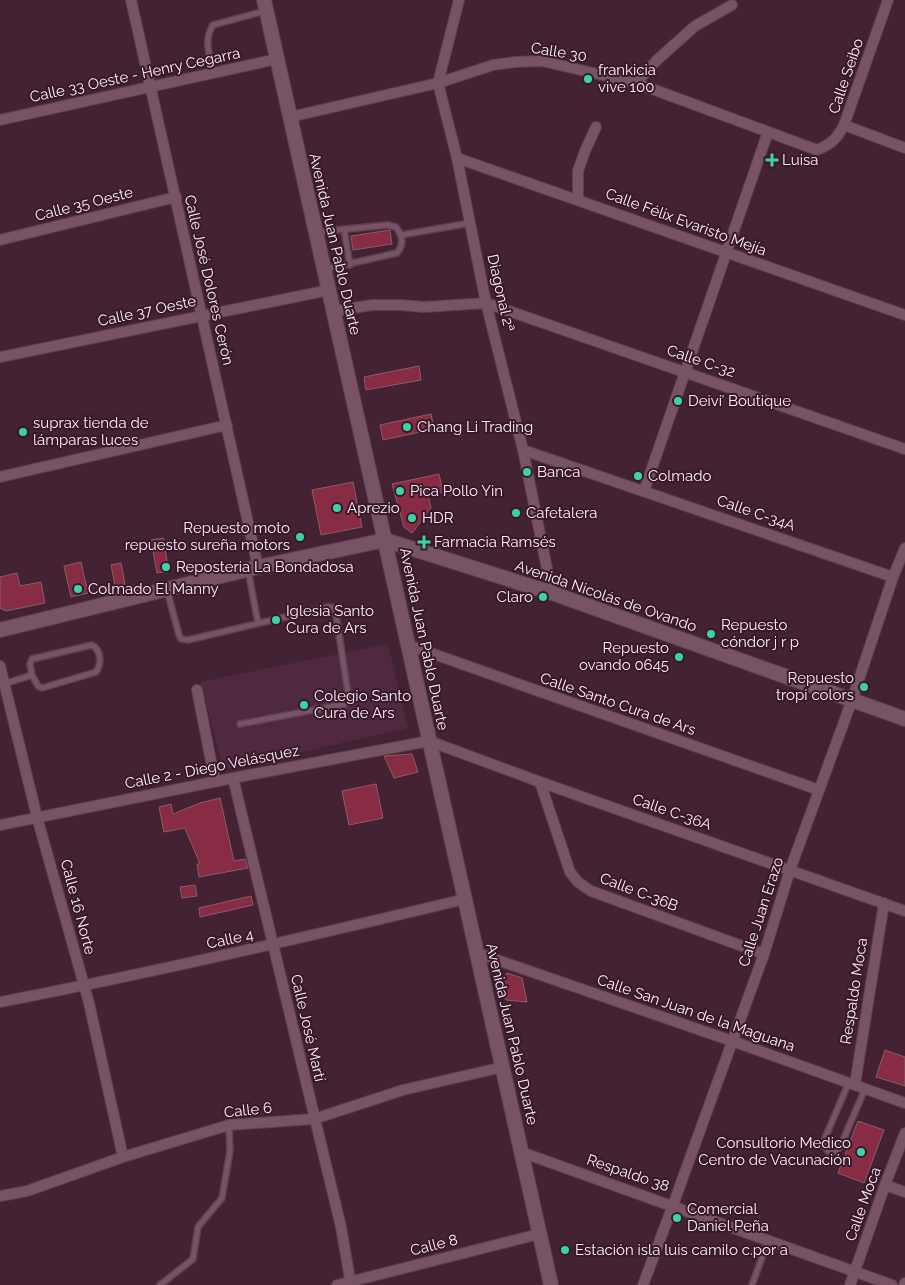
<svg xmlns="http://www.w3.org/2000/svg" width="905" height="1285" viewBox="0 0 905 1285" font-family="Raleway,sans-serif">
  <rect width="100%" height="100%" fill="#432234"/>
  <!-- built -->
  <polygon fill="#50293f" points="388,644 408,728 224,770 200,682"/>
  <!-- building -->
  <g fill="#882b44" stroke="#885e65">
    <polygon points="390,230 392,244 353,250 351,236"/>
    <polygon points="419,366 421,380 366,390 364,377"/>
    <polygon points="431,414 434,429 383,440 380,425"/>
    <polygon points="439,474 443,492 428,495 431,508 412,533 404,527 392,484"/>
    <polygon points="353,482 362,527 321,535 312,490"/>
    <polygon points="163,538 169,571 157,573 151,540"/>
    <polygon points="81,562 88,593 71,597 64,566"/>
    <polygon points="121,563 125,584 115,586 111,565"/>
    <polygon points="17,573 20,586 41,582 45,603 6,611 0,608 0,577"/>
    <polygon points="412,754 418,772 394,778 384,756"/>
    <polygon points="376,784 383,818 349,825 342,791"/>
    <polygon points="220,798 234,861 245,859 248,868 199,877 197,864 200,864 185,828 164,832 159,807 171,804 173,814 200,803"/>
    <polygon points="195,885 197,896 182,898 180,887"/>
    <polygon points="251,896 253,905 200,917 199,908"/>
    <polygon points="507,973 522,978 527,1002 506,1000 502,980"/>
    <polygon points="885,1050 905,1057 905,1086 876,1077"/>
    <polygon points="858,1121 884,1130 864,1183 838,1173"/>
  </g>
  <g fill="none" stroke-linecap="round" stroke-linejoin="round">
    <!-- service casing -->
    <g stroke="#5b414f" stroke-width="8">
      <g id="service">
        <path d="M213 73C210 56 203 40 213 25L265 11"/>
        <polyline points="344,229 350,265"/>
        <path d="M316 232 388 225 396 227C403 237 404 244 397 253L325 269"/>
        <polyline points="401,235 470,223"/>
        <polyline points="248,570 258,623"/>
        <polyline points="167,590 179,635 181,639 188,640 328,607 335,608 349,700 345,704 240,724"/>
        <path d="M4 684 32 675 38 686 42 688 96 672C102 663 101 650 92 645L32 659 30 664 32 675"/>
        <polyline points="849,1082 825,1138 824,1146 828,1151 835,1152 840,1147 865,1089"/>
        <polyline points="160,1285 193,1259 198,1227 222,1198 230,1151 229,1126"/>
        <polyline points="752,1285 768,1241"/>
      </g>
    </g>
    <!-- minor casing -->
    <g stroke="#5b414f" stroke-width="12">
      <g id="minor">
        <polyline points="131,0 258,567"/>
        <polyline points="459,0 438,83 457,158 486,303 523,450 552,593"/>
        <polyline points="636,83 656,61 695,26 732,5"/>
        <path d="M290 117 438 83 493 65 515 62 542 61 636 83 817 150C831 144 837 139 844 125L888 0"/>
        <polyline points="0,120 277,59"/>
        <polyline points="844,125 905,148"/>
        <polyline points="457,158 905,315"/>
        <polyline points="578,200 578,171 585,151 596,127"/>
        <polyline points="0,240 176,197"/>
        <polyline points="334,311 372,305 400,305 424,307 486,303 905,449"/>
        <polyline points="0,357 329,290"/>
        <polyline points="523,450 893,577"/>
        <polyline points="0,477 227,425"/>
        <polyline points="644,491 768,132"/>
        <polyline points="408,645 819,790"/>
        <polyline points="0,666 37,817 89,1003 123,1157"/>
        <polyline points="197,690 215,781"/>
        <polyline points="233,778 341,1227 351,1285"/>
        <polyline points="540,782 570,872 578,882 591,891 764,954"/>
        <polyline points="0,825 233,778 429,741 540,782 905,911"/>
        <polyline points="477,953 732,1041 905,1103"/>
        <path d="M0 1002C156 972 311 936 465 899"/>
        <polyline points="855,1084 884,903"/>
        <polyline points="521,1152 892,1285"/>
        <polyline points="885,1185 905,1192"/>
        <polyline points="0,1196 27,1191 123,1157 229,1125 314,1119 403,1090 503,1067"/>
        <polyline points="337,1285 539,1234"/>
        <polyline points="643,1285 673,1205 764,954 790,870 852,700 893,577 905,548"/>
        <polyline points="850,1285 885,1185 905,1133"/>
        <polyline points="904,1285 905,1283"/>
      </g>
    </g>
    <!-- secondary casing -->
    <g stroke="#5b414f" stroke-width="16">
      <g id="secondary">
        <polyline points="264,0 551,1285"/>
        <polyline points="0,630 258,567 385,540 552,593 905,719"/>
      </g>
    </g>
    <!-- service -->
    <use href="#service" stroke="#785265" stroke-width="5"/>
    <!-- minor -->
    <use href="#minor" stroke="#785265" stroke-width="10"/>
    <!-- secondary -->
    <use href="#secondary" stroke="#785265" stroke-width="14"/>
  </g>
  <!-- markers -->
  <g fill="#39d4a5" stroke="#38182a" stroke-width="2">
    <circle cx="588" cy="79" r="5"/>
    <path d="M769.5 152.5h5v5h5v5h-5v5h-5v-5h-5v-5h5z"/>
    <circle cx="678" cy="401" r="5"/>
    <circle cx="407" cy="427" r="5"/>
    <circle cx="23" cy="432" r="5"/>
    <circle cx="527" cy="472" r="5"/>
    <circle cx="638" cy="476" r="5"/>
    <circle cx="400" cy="491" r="5"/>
    <circle cx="337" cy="508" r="5"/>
    <circle cx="516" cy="513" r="5"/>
    <circle cx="412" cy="518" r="5"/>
    <circle cx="300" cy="537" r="5"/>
    <path d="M421.5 534.5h5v5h5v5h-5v5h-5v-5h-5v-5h5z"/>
    <circle cx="166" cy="567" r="5"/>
    <circle cx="78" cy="589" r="5"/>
    <circle cx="543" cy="597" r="5"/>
    <circle cx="276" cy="620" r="5"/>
    <circle cx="711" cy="634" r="5"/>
    <circle cx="679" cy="657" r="5"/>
    <circle cx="864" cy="687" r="5"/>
    <circle cx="304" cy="705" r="5"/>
    <circle cx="861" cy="1152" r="5"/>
    <circle cx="677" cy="1218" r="5"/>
    <circle cx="565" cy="1250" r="5"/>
  </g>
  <g text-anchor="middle" stroke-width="4" stroke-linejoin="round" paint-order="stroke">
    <!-- street labels -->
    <g font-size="15" fill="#fceef5" stroke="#38182a">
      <text transform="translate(559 52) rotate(9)" y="5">Calle 30</text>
      <text transform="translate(135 75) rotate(-12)" y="5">Calle 33 Oeste - Henry Cegarra</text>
      <text transform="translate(846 76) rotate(-71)" y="5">Calle Seibo</text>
      <text transform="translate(84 204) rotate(-14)" y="5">Calle 35 Oeste</text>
      <text transform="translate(686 222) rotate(20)" y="5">Calle Félix Evaristo Mejía</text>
      <text transform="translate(335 244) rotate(77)" y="5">Avenida Juan Pablo Duarte</text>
      <text transform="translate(209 280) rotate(77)" y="5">Calle José Dolores Cerón</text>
      <text transform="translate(501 293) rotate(77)" y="5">Diagonal 2ª</text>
      <text transform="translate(147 311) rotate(-12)" y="5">Calle 37 Oeste</text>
      <text transform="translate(701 361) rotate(19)" y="5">Calle C-32</text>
      <text transform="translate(756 513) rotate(19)" y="5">Calle C-34A</text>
      <text transform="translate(606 596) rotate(19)" y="5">Avenida Nicolás de Ovando</text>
      <text transform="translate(424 639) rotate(78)" y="5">Avenida Juan Pablo Duarte</text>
      <text transform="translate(618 704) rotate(19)" y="5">Calle Santo Cura de Ars</text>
      <text transform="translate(212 767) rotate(-11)" y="5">Calle 2 - Diego Velásquez</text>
      <text transform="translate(672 812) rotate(19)" y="5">Calle C-36A</text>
      <text transform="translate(639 892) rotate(21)" y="5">Calle C-36B</text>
      <text transform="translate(78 907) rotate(75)" y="5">Calle 16 Norte</text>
      <text transform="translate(761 912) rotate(-72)" y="5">Calle Juan Erazo</text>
      <text transform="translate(230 939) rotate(-12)" y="5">Calle 4</text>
      <text transform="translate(854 991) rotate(-81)" y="5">Respaldo Moca</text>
      <text transform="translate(696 1013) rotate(19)" y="5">Calle San Juan de la Maguana</text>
      <text transform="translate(308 1028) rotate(77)" y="5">Calle José Martí</text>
      <text transform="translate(512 1034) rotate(77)" y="5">Avenida Juan Pablo Duarte</text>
      <text transform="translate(248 1110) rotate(-6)" y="5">Calle 6</text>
      <text transform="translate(628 1173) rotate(19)" y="5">Respaldo 38</text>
      <text transform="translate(863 1204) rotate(-70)" y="5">Calle Moca</text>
      <text transform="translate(434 1245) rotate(-14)" y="5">Calle 8</text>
    </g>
    <!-- poi labels -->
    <g font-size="15" fill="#fceef5" stroke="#38182a" text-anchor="start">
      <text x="598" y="75">frankicia<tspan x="598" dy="17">vive 100</tspan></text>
      <text x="782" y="165">Luisa</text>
      <text x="688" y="406">Deivi’ Boutique</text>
      <text x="33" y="428">suprax tienda de<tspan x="33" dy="17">lámparas luces</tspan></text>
      <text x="417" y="432">Chang Li Trading</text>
      <text x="537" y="477">Banca</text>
      <text x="648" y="481">Colmado</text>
      <text x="410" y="496">Pica Pollo Yin</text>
      <text x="347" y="513">Aprezio</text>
      <text x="526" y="518">Cafetalera</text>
      <text x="422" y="523">HDR</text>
      <text x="290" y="533" text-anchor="end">Repuesto moto<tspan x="290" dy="17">repuesto sureña motors</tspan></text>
      <text x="434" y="547">Farmacia Ramsés</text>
      <text x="176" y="572">Reposteria La Bondadosa</text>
      <text x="88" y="594">Colmado El Manny</text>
      <text x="533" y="602" text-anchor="end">Claro</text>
      <text x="286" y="616">Iglesia Santo<tspan x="286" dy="17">Cura de Ars</tspan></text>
      <text x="721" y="630">Repuesto<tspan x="721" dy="17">cóndor j r p</tspan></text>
      <text x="669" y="653" text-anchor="end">Repuesto<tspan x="669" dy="17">ovando 0645</tspan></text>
      <text x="854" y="683" text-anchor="end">Repuesto<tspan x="854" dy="17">tropi colors</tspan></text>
      <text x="314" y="701">Colegio Santo<tspan x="314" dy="17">Cura de Ars</tspan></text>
      <text x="851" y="1148" text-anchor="end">Consultorio Medico<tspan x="851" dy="17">Centro de Vacunación</tspan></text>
      <text x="687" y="1214">Comercial<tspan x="687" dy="17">Daniel Peña</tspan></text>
      <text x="575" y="1255">Estación isla luis camilo c.por a</text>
    </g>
  </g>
</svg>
